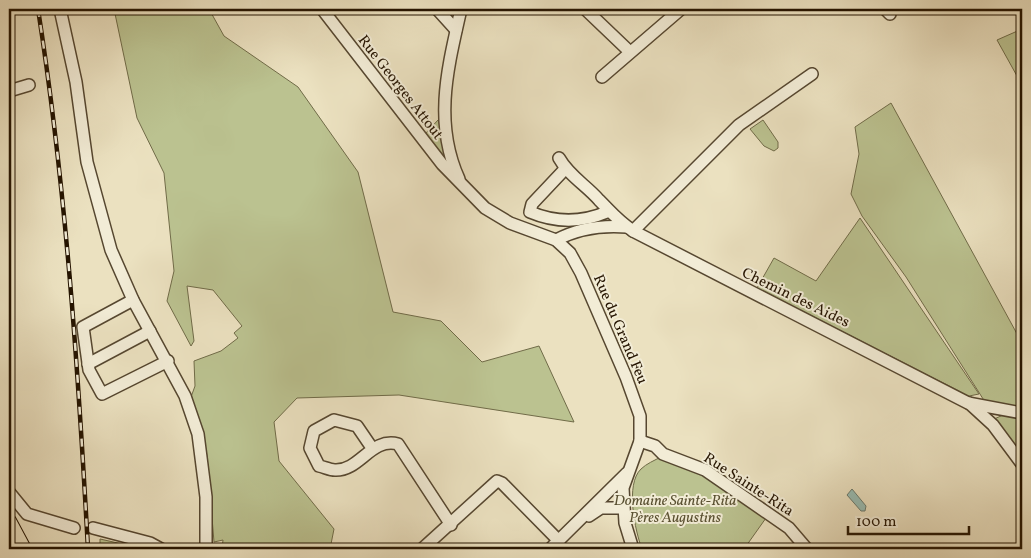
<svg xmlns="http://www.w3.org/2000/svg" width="1031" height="558" viewBox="0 0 1031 558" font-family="Vollkorn,serif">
  <rect width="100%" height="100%" fill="#ebe1c0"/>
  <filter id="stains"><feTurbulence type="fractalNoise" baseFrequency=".004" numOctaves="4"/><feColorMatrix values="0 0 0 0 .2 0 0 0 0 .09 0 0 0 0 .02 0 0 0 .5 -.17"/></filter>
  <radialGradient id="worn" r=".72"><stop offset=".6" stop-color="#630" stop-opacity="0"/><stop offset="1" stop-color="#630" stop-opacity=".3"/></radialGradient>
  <!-- green -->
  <g fill="#bbc290" stroke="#706b48">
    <polygon points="114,9 209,9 224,36 298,87 358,172 393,312 441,321 482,362 539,346 574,422 399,395 297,398 274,422 279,461 334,529 330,549 222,549 223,540 214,542 207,456 203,434 191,397 195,386 194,361 221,351 238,338 234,333 242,326 213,290 187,286 194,341 191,346 167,301 174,271 164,173 137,118"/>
    <polygon points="1022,29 1022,85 997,40"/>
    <polygon points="891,103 1022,343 1022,408 985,402 906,277 862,216 851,194 859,154 855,127"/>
    <polygon points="438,120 448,153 442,157 425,134"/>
    <polygon points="763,120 778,142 778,148 774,151 764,146 750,129"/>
    <polygon points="860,218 979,394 969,396 757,288 774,258 816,281"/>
    <polygon points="1003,415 1022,418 1022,462 992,420"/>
    <path d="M661 457 702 475 766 518 744 549H642C635 531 625 484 641 469 646 464 655 460 661 457Z"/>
    <polygon points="100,539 140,548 141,549 100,549"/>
  </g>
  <!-- water -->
  <polygon fill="#98bdb4" stroke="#6a796c" points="852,489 866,506 865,511 861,511 847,495"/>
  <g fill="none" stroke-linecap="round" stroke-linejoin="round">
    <!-- minor casing -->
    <g stroke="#564730" stroke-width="14">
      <g id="minor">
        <polyline points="60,9 76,82 87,162 111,250 133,300 185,396 198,434 206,497 206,549"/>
        <polyline points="322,9 442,164 485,208 510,223 556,240 570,253 581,273 626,377 640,416 640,441 623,488 625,523 633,549"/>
        <polyline points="437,9 456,30"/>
        <polyline points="585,9 630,52"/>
        <polyline points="885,9 890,14"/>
        <polyline points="602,77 681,9"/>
        <polyline points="9,91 29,85"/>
        <path d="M559 158C569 176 586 185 599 200 612 213 617 220 633 231L968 403 1022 413"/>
        <path d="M565 169 532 204 530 212C556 223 581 223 607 212"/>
        <path d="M459 179C433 122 448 67 461 9"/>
        <polyline points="633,231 739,125 812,74"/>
        <path d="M556 240C577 229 603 225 627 227"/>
        <polyline points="133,300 83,327 89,370 102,394 168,361"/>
        <polyline points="88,364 150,331"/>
        <polyline points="969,403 993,425 1022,464"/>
        <polyline points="640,441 655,446 663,454 705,470 789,528 807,549"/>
        <path d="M372 448 357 426 334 420 314 431 310 448 319 466C324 467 330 470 335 470 360 471 371 437 398 444L451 525"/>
        <polyline points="9,492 27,514 74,528"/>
        <polyline points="589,516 601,508 622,508"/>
        <polyline points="93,528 150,543 161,549"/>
        <polyline points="422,549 497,481 502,483 559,541"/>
        <polyline points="550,549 627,473"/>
      </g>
    </g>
    <!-- major casing -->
    <g stroke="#251400" stroke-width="16">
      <g id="major">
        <polyline points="9,521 24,549"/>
        <polyline points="9,548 9,549"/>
      </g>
    </g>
    <!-- minor -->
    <use href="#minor" stroke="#f2ecd6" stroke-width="11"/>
    <!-- major -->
    <use href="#major" stroke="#ebe1c0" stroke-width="14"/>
    <!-- rail casing -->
    <g stroke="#251400" stroke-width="4.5">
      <path id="rail" d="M38 9C66 188 78 368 88 549"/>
    </g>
    <!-- rail -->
    <use href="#rail" stroke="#f2ecd6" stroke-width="2.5" stroke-dasharray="8" stroke-linecap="butt"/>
  </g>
  <g text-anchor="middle" stroke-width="4" stroke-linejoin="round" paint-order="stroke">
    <!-- street labels -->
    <g font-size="15" fill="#251400" stroke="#f2ecd6">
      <text transform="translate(401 87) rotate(52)" y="5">Rue Georges Attout</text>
      <text transform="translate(796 297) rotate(26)" y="5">Chemin des Aides</text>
      <text transform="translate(621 329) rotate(67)" y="5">Rue du Grand Feu</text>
      <text transform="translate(749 484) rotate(33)" y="5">Rue Sainte-Rita</text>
    </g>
    <!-- park labels -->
    <g font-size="15" font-style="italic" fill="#5a5132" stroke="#f2ecd6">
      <text x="675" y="505">Domaine Sainte-Rita<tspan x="675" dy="17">Pères Augustins</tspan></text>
    </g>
  </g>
  <!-- margin -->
  <rect width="1031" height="558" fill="none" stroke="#ebe1c0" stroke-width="30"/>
  <rect x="10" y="10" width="1011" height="538" fill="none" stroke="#251400" stroke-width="2.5"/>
  <rect x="15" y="15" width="1001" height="528" fill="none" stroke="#251400"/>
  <!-- scale -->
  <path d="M848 526v8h121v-8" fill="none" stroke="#251400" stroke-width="2.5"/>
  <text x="856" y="526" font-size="15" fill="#251400" stroke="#f2ecd6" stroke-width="4" paint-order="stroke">100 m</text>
  <rect width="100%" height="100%" filter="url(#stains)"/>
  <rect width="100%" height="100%" fill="url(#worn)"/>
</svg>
